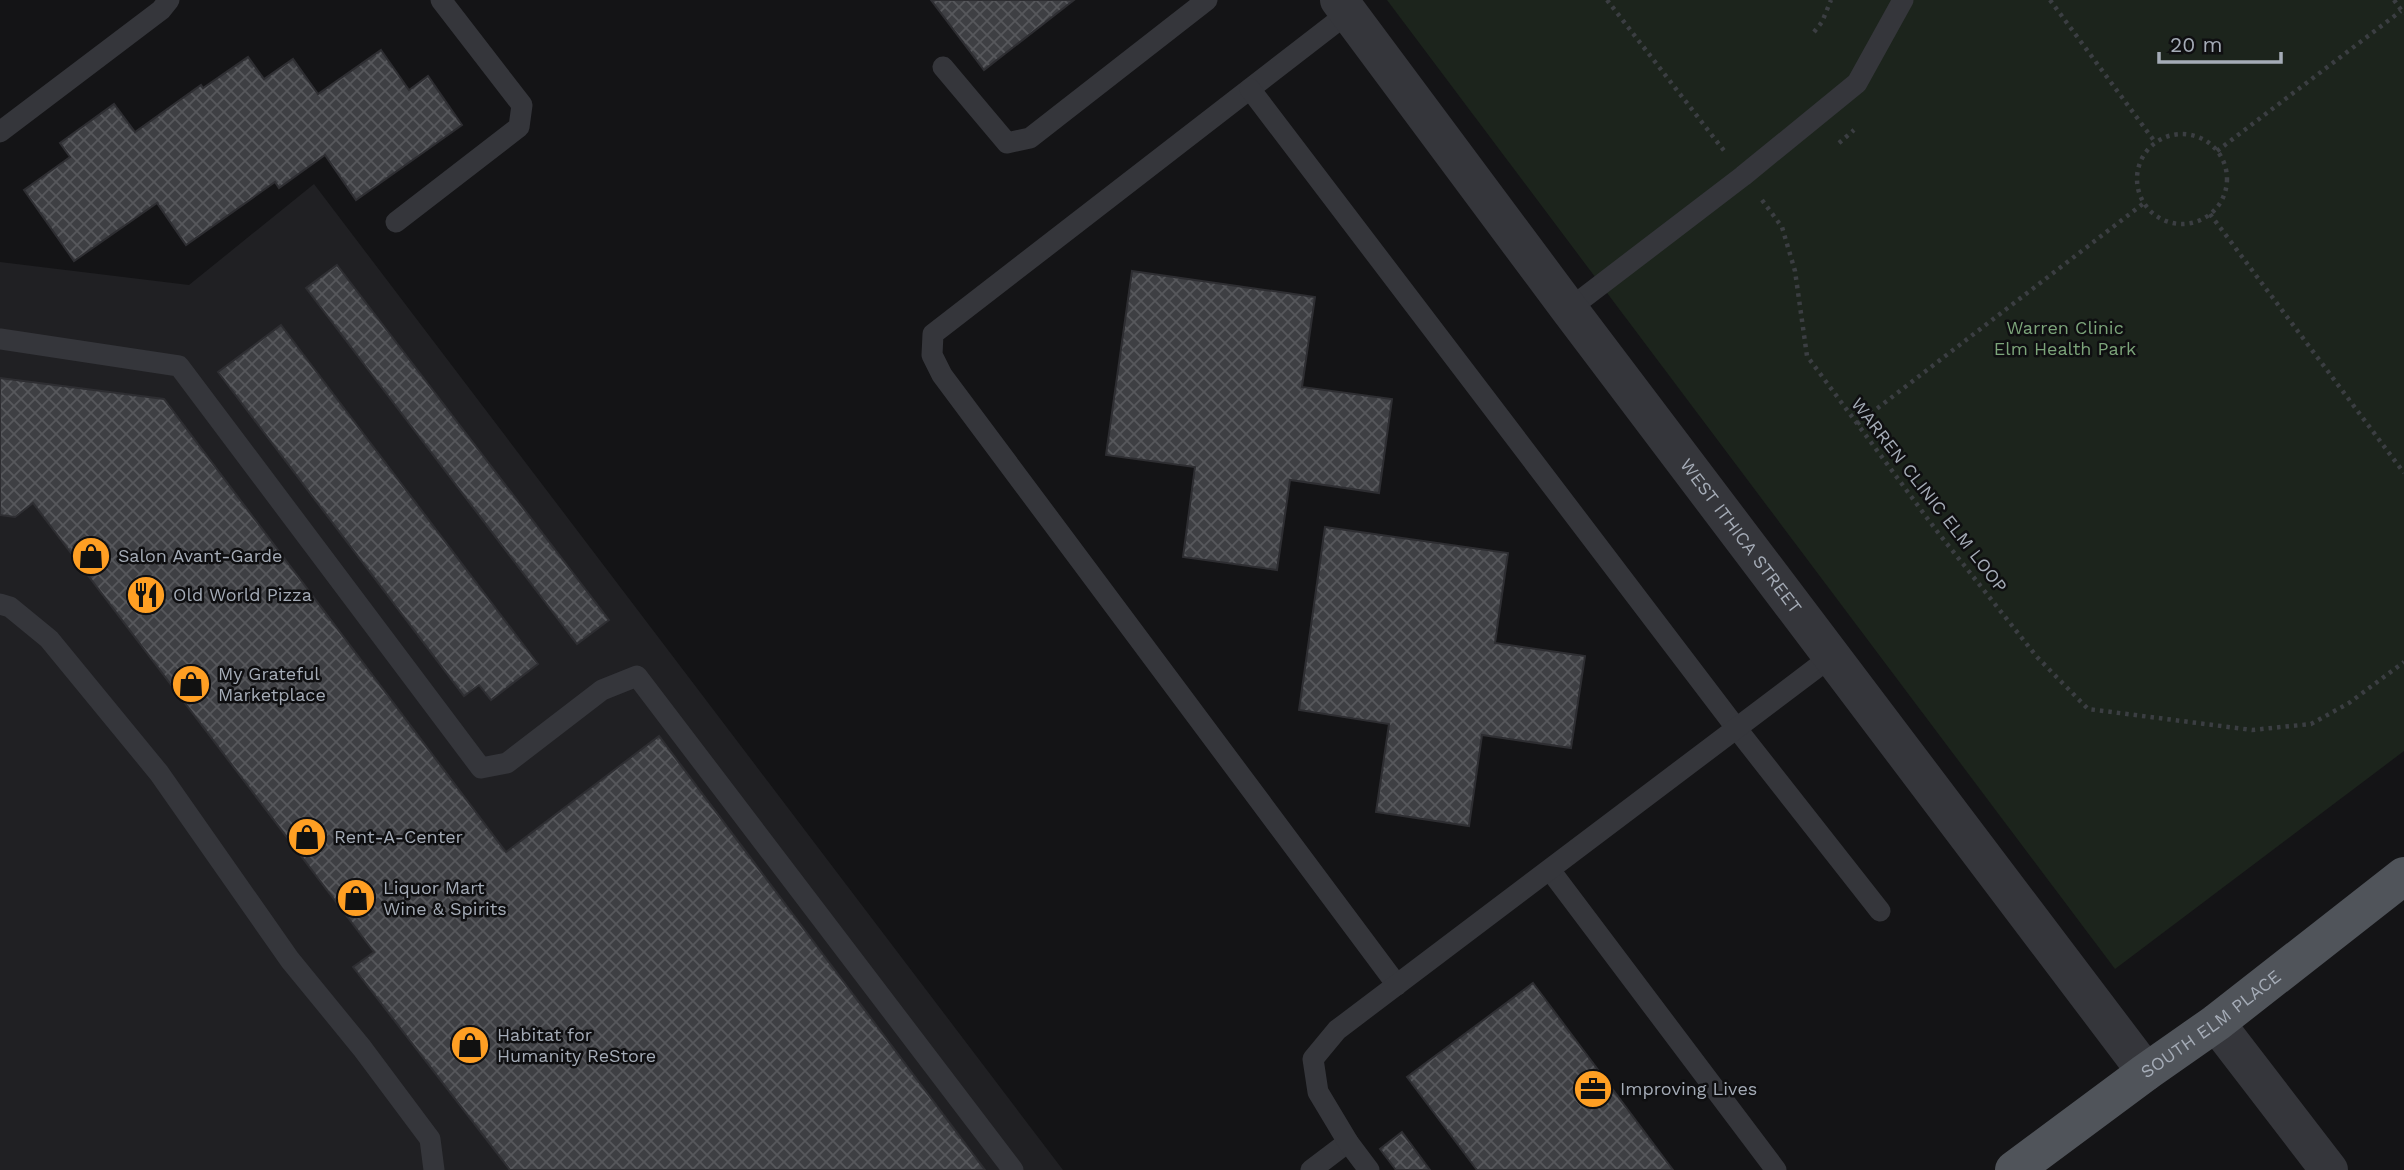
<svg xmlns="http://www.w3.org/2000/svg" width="2404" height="1170" viewBox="0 0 2404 1170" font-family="'Work Sans',sans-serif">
  <defs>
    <pattern id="building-cross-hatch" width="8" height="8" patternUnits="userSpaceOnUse" patternTransform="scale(1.75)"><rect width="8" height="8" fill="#3e3f43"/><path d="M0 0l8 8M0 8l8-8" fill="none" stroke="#57585c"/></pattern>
  </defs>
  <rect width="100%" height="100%" fill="#141416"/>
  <!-- built -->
  <polygon fill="#202023" points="314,184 1063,1170 0,1170 0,262 189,285"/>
  <!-- green -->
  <polygon fill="#1c241c" points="1387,0 2404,0 2404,751 2115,969"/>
  <!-- building -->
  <g fill="url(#building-cross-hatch)" stroke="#2e2e32" stroke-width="2">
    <polygon points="931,0 1074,0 984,70"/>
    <polygon points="381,50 409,90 428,76 462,125 356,200 325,155 279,188 275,182 186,245 157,203 74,261 24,190 70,157 60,143 114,104 135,132 201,85 203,88 248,57 264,79 293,59 318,94"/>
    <polygon points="337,265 609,620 577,644 306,288"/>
    <polygon points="1132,271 1315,297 1302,387 1392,399 1379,493 1290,480 1277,570 1183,557 1195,467 1106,455"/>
    <polygon points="281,325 538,664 491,700 479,685 464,696 218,372"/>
    <polygon points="0,378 164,399 506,852 659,736 985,1170 510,1170 353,967 374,952 33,503 15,517 0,515"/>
    <polygon points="1325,527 1508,553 1495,643 1585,656 1571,748 1482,735 1469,826 1376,812 1389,724 1299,710"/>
    <polygon points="1533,983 1673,1170 1477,1170 1407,1077"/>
    <polygon points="1402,1132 1430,1170 1396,1170 1380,1149"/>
  </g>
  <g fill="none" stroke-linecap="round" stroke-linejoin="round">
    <!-- path -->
    <g stroke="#3b3e42" stroke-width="4.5" stroke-dasharray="3.5 5" stroke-linecap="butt">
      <polyline points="1607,0 1725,152"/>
      <polyline points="2050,0 2155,142"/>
      <polyline points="2394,0 2404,14"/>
      <polyline points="1814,32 1822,22 1831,0"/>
      <circle cx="2182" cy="179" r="45"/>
      <polyline points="1839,143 1854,130"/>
      <polyline points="2217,151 2401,11"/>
      <polyline points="1762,200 1782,227 1795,271 1807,356 1936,530 2037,657 2088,709 2252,730 2311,724 2349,703 2404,662"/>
      <polyline points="2210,214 2404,473"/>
      <polyline points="1857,424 2144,203"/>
    </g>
    <!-- lane -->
    <g stroke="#35363b" stroke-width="21">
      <polyline points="1348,13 933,334 932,355 942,375 1397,985"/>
      <polyline points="943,67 1007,143 1030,138 1207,0"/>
      <polyline points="1250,89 1737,729 1880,911"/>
      <polyline points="0,132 161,10 169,0"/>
      <polyline points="396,222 519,127 522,105 441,0"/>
      <polyline points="1569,309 1743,176 1857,83 1903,0"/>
      <polyline points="0,339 179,366 481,768 507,763 602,690 637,676 1013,1170"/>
      <polyline points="0,604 10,607 49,639 159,773 290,960 362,1048 430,1139 434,1170"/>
      <polyline points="1550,870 1776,1170"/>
      <polyline points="1311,1170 1348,1142"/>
      <polyline points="1369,1170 1348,1142 1318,1092 1313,1059 1337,1030 1832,656"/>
    </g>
    <!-- street -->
    <g stroke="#35363b" stroke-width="38">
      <path id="s1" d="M1339 0 1569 309 2146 1072"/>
      <polyline points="2216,1023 2329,1170"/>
    </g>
    <!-- primary -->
    <path stroke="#50545a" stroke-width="38" id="s2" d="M2014 1170 2146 1072 2216 1023 2404 876"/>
  </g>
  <!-- icons -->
  <defs>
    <g id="shop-disc" transform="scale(2.0125)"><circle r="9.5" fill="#ff9f23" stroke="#0f0f11"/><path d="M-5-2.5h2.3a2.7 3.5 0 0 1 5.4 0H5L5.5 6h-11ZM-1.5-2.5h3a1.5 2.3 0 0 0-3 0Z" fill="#111"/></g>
    <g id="restaurant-disc" transform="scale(2.0125)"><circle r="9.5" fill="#ff9f23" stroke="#0f0f11"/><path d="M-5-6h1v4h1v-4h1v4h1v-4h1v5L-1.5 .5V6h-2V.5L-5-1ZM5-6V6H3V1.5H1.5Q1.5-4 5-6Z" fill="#111"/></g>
    <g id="office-disc" transform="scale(2.0125)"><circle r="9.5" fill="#ff9f23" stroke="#0f0f11"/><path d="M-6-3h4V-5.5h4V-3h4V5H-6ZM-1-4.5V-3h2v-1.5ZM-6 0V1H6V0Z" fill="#111"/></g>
  </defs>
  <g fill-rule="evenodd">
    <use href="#shop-disc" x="91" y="556"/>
    <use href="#restaurant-disc" x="146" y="595"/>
    <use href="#shop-disc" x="191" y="684"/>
    <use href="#shop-disc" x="307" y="837"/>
    <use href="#shop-disc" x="356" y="898"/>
    <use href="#shop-disc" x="470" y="1045"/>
    <use href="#office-disc" x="1593" y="1089"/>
  </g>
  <g text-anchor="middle" stroke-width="5" stroke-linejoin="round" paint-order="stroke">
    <!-- park labels -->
    <g font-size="18" fill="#7ca47a" stroke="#0f0f11">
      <text x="2065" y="334">Warren Clinic<tspan x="2065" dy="21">Elm Health Park</tspan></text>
    </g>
    <!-- street labels -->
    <g font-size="18" fill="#a5acb7" stroke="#0f0f11">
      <text transform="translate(1929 495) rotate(52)" y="6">WARREN CLINIC ELM LOOP</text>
      <text dy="6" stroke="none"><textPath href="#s1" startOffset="670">WEST ITHICA STREET</textPath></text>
      <text dy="6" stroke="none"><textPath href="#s2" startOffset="245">SOUTH ELM PLACE</textPath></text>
    </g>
    <!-- poi labels -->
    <g font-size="18" fill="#a5acb7" stroke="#0f0f11" text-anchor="start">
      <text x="118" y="562">Salon Avant-Garde</text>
      <text x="173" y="601">Old World Pizza</text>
      <text x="218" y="680">My Grateful<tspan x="218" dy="21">Marketplace</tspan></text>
      <text x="334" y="843">Rent-A-Center</text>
      <text x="383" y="894">Liquor Mart<tspan x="383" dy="21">Wine &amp; Spirits</tspan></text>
      <text x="497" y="1041">Habitat for<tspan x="497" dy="21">Humanity ReStore</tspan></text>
      <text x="1620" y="1095">Improving Lives</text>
    </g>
  </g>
  <!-- scale -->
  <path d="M2159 52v10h122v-10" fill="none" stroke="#a5acb7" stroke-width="3.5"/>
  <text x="2170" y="52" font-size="21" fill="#a5acb7" stroke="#0f0f11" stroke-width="5" paint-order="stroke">20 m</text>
</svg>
